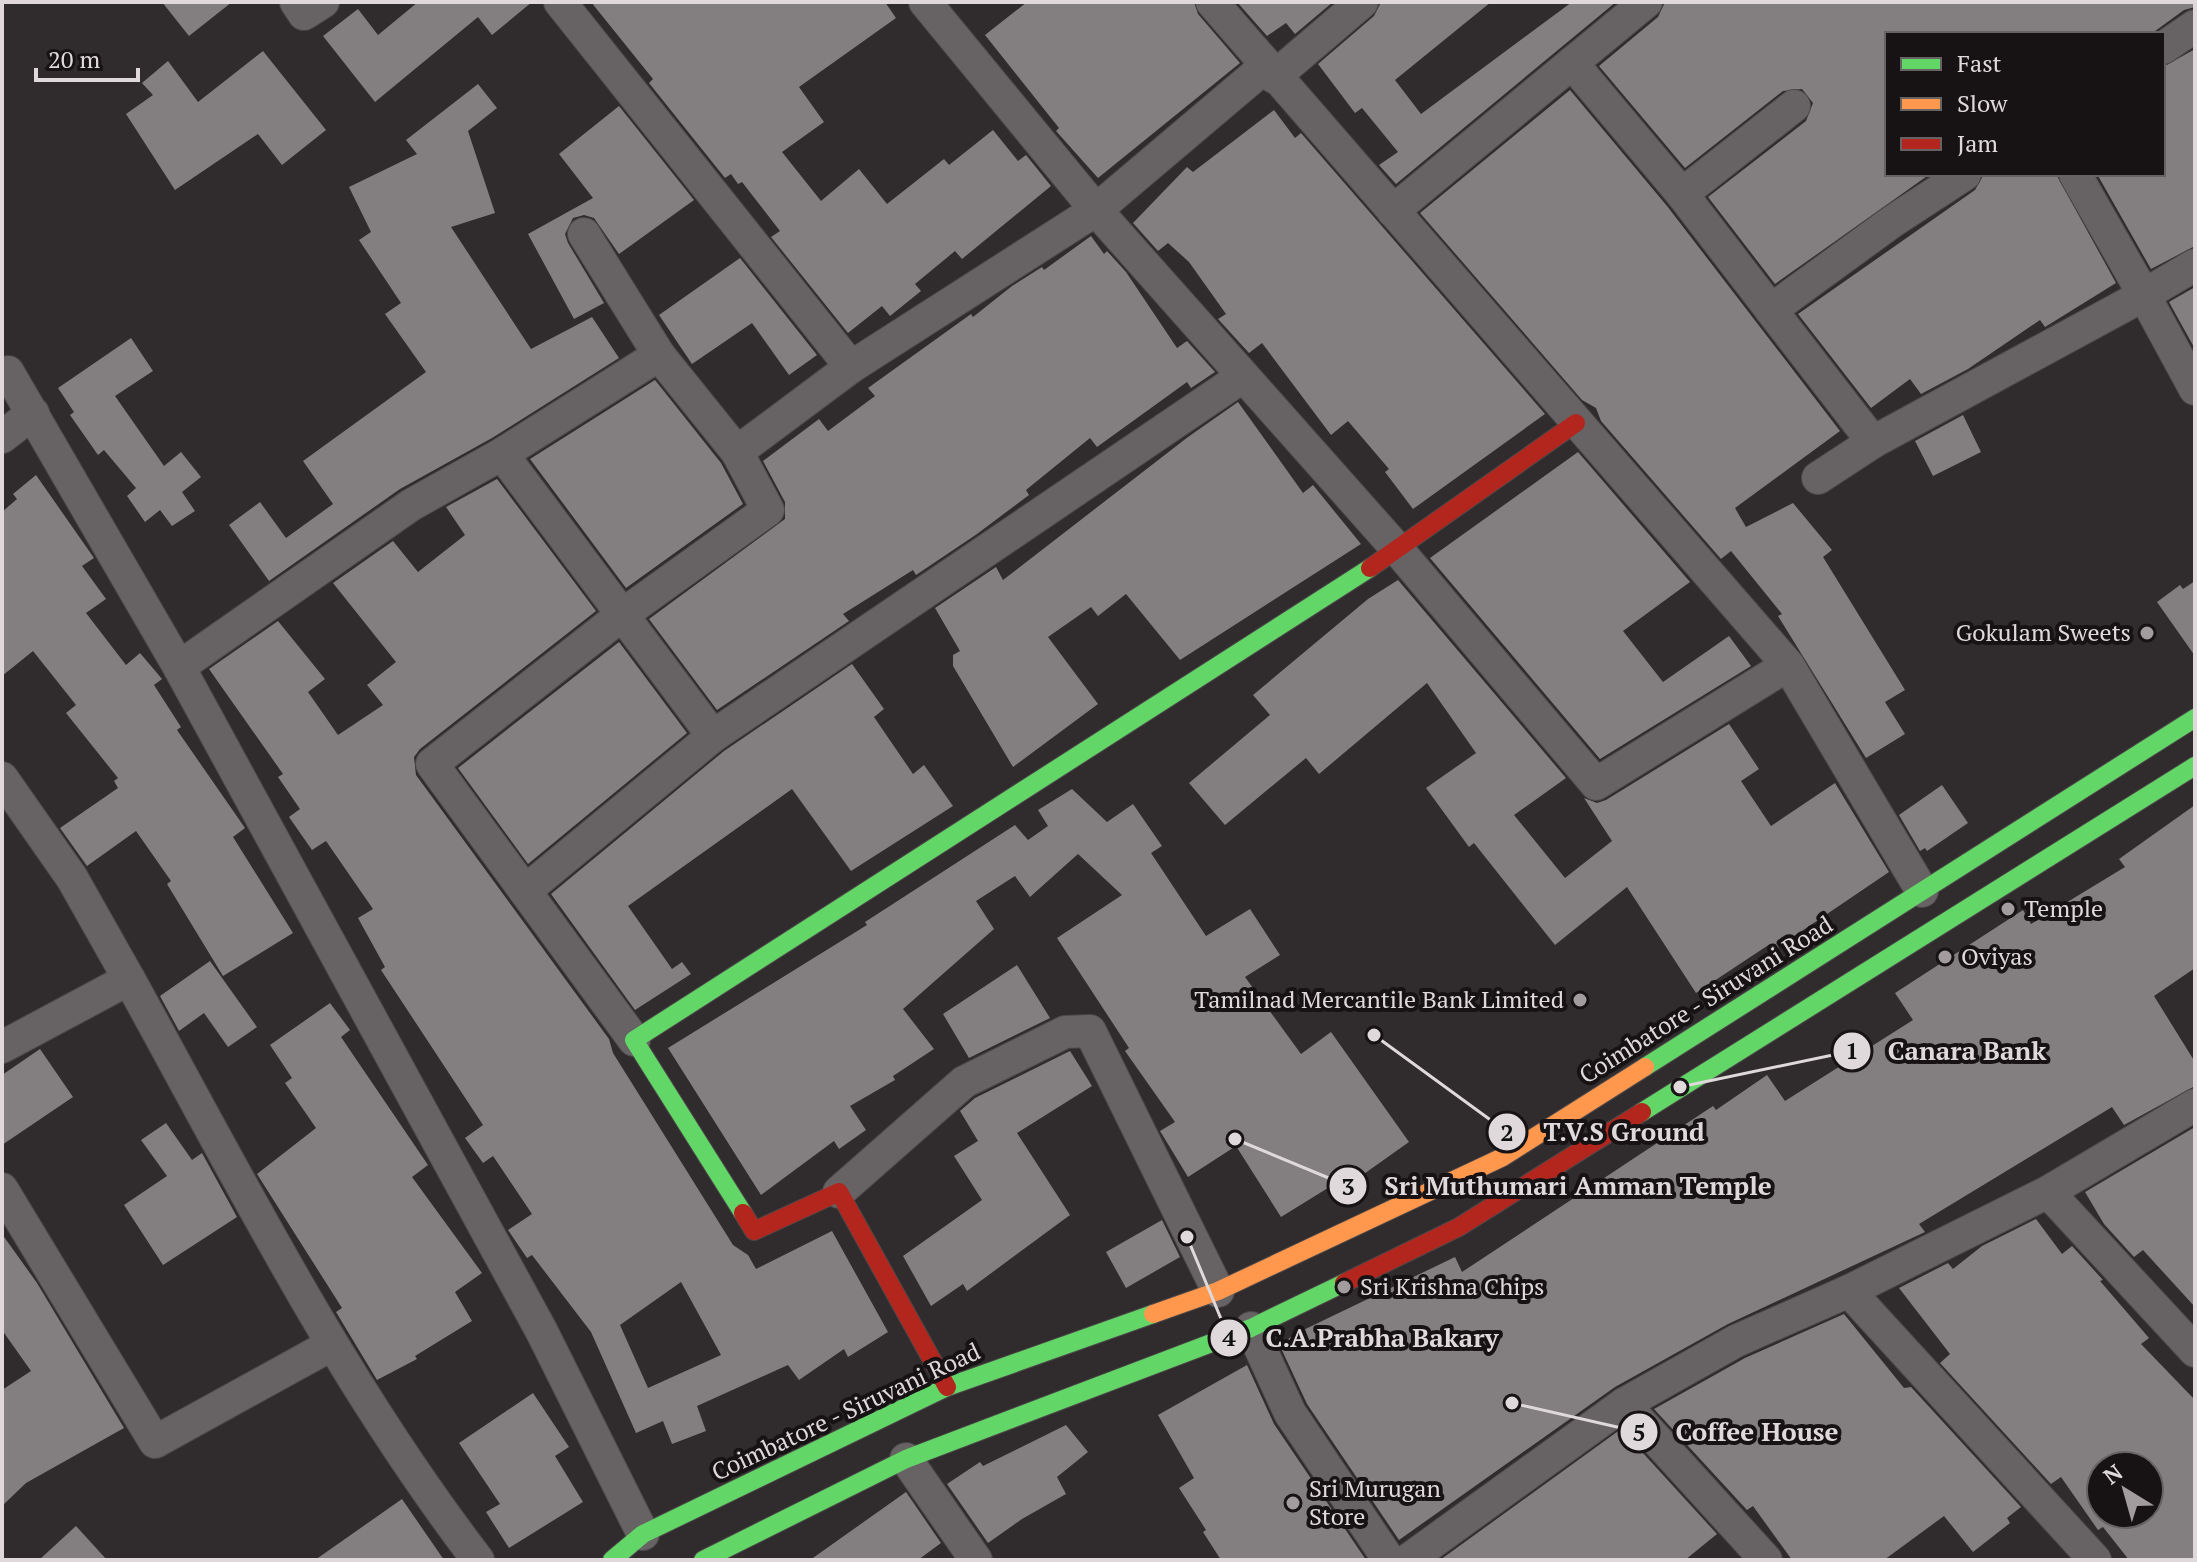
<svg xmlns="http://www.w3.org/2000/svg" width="2197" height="1562" viewBox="0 0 2197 1562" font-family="'PT Serif',serif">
  <rect width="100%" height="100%" fill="#302b2d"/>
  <!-- building -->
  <g fill="#837f80" fill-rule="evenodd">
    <polygon points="162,2 232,2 189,36"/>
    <polygon points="418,2 532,2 492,35 478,17 375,102 323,36 358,9 378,35"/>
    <polygon points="591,2 885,2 896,18 799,87 824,122 782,152 821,201 859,169 887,204 944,159 949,165 993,130 1018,161 1026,155 1051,186 962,259 955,251 915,284 921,291 890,316 882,306 848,333 771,237 780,231 742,182 738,184 731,174 725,178 649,83 653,79"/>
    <polygon points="1027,2 1194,2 1198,14 1240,63 1098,178 1056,131 1059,128 985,35"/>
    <polygon points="1237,2 1333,2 1295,34 1286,23 1267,36"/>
    <polygon points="1381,2 1491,2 1395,80 1421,114 1572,2 1616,2 1396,184 1379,165 1398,152 1362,108 1355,113 1318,64 1374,16"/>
    <polygon points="1665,2 2195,2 2195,7 2184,10 2151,34 1887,34 1887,174 1930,174 1775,284 1708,197 1806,121 1813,103 1802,89 1783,91 1685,168 1599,66 1658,17"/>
    <polygon points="2195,49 2195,246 2151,269 2097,174 2163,174 2163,67"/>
    <polygon points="263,51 326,130 282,165 258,134 175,190 126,114 153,95 142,83 168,61 198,102"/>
    <polygon points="478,84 497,108 468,131 495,213 451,227 531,349 592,317 619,358 492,438 400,489 269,581 229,525 260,502 286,538 333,504 303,461 426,372 385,314 401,303 359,240 371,232 349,187 417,154 406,140"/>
    <polygon points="1570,90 1667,206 1840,431 1735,508 1746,527 1793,503 1832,550 1823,557 1905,690 1885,702 1905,734 1866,758 1778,616 1782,614 1731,551 1721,559 1601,421 1596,408 1582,400 1420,213"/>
    <polygon points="619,106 694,200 619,254 594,218 584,215 573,218 565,234 568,243 604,303 574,319 528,234 593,198 559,154"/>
    <polygon points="1274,110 1295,138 1301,133 1545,414 1413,509 1385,472 1389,469 1348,421 1331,435 1262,343 1249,353 1218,319 1226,314 1189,262 1168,243 1158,251 1133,223 1187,167 1193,172"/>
    <polygon points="1984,174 2056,174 2116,283 2045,327 2040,320 1968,369 1921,394 1910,379 1871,408 1798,314 1975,190"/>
    <polygon points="1091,236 1104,254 1107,251 1126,272 1177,348 1187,341 1215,372 1191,388 1187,382 1097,447 1090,438 1026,490 1029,495 977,534 916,575 913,570 843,614 849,621 717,710 649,619 785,519 785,502 763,461 819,419 828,431 875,396 868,388 971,314 973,317 1012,286 1042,267 1044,270"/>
    <polygon points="740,258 817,355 789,375 752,323 692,364 659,315"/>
    <polygon points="2195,287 2195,349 2169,302"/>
    <polygon points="131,338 153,371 115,396 164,466 181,452 201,477 182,492 195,511 172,526 160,510 145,522 127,496 136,488 104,450 98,455 70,415 74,412 58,388"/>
    <polygon points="655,380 721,463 743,504 626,588 530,459"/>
    <polygon points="1238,402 1303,493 1313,485 1361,544 1180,660 1126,594 1098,616 1091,607 1048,637 1098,704 1013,767 953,666 953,655 960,651 935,608 996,567 1003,580 1188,437"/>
    <polygon points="1963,415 1981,452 1933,476 1915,441"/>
    <polygon points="1578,452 1690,582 1623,631 1663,682 1729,636 1751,666 1600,759 1430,558"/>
    <polygon points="36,475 94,558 82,566 106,599 86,613 126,665 140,653 162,679 154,685 181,727 177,730 245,828 233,837 293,933 223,976 167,884 171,881 136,831 87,866 60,828 118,788 114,781 118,778 66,713 76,705 33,651 2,676 2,512 17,499 13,494"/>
    <path d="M497 479 596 611 420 749 414 757 416 775 609 1039 613 1053 733 1245 748 1255 756 1269 832 1231 888 1332 848 1357 844 1349 799 1380 788 1365 697 1406 706 1431 672 1444 663 1421 636 1433 591 1332 532 1255 527 1258 508 1230 532 1214 493 1156 483 1163 465 1138 483 1125 381 970 385 967 358 918 373 909 326 841 312 850 289 817 300 809 278 777 283 774 209 669 278 621 325 679 308 692 338 735 383 705 367 685 396 662 333 583 393 541 418 572 465 535 446 507ZM681 1282 721 1355 648 1388 620 1325Z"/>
    <polygon points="1398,580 1566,778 1514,815 1565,878 1612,841 1584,798 1597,803 1606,800 1729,724 1759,769 1741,781 1771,826 1835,783 1889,872 1774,950 1770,944 1696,993 1627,887 1555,945 1474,843 1469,847 1426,788 1476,753 1427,683 1319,774 1306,758 1225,825 1189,783 1270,715 1253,695 1368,599"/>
    <polygon points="2195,581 2195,656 2157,602 2180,585 2183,589"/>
    <polygon points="619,642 687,733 528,864 458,768"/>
    <polygon points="852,664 884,709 874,717 913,774 924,765 953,806 851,871 792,789 628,906 672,969 682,962 691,974 635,1010 551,894 724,751"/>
    <polygon points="1942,785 1968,823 1927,851 1925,848 1920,851 1899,815"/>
    <polygon points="1072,789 1107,822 1133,804 1162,846 1151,853 1206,936 1250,909 1280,955 1245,977 1301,1054 1331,1032 1409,1142 1354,1181 1349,1175 1281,1217 1236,1146 1188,1177 1160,1131 1175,1122 1125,1051 1129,1048 1057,938 1122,895 1078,854 1030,897 1015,876 976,901 994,929 903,1009 934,1049 893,1076 895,1080 850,1106 866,1130 839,1149 834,1141 761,1195 668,1048 867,925 865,922 1015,825 1028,840 1048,826 1038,810"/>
    <polygon points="2195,805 2195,968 2154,996 2195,1062 2195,1086 2124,1125 2112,1107 1919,1224 1925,1232 1728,1324 1615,1387 1399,1540 1307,1404 1280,1346 1293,1335 1455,1257 1462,1272 1713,1106 1716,1110 1767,1075 1785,1101 1913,1020 1895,993 2023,910 2031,924 2125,867 2119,859"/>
    <polygon points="210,961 257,1027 228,1047 204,1013 179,1031 160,996"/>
    <polygon points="1017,965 1050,1018 969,1058 943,1014"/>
    <polygon points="330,1003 350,1030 341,1037 428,1165 412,1177 482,1273 455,1292 472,1321 415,1356 417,1359 377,1380 336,1312 342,1308 257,1174 316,1128 285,1083 292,1078 270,1045"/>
    <polygon points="40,1049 73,1097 2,1145 2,1075"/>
    <polygon points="1070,1051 1092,1086 1017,1133 1070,1215 967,1291 963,1284 931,1306 903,1256 982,1200 954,1156 978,1141 960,1111 975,1098"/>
    <polygon points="166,1123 192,1160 202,1153 237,1217 163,1265 124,1205 167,1176 141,1140"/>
    <polygon points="2195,1127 2195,1307 2143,1250 2134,1257 2104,1224 2085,1192"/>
    <path d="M2036 1219 2062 1254 2072 1246 2103 1280 2100 1281 2149 1338 2141 1344 2195 1400V1560H2129L2103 1527 2098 1530 2061 1477 2051 1484 1940 1363 1950 1354 1899 1288 1948 1263 1953 1269 1982 1246ZM2101 1466H2149V1514H2101Z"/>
    <polygon points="1162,1220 1180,1257 1126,1288 1106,1252"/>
    <polygon points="2,1234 37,1283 124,1428 26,1483 2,1506 2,1390 31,1371 2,1330"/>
    <polygon points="1844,1314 1904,1388 1911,1387 2021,1507 2007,1518 2010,1523 1973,1552 1944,1516 1884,1560 1792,1560 1753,1506 1747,1510 1654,1409 1745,1358"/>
    <polygon points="1247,1365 1274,1424 1366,1560 1221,1560 1203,1532 1206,1530 1179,1488 1194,1478 1158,1415"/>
    <polygon points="533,1393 569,1447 555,1456 583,1502 509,1548 486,1512 500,1504 459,1443"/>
    <polygon points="1066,1425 1088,1452 1057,1477 1066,1494 1022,1519 988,1543 947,1484 980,1462 983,1466"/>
    <polygon points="1621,1429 1717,1534 1685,1560 1440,1560"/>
    <polygon points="906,1492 941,1543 918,1560 810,1560"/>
    <polygon points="402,1499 444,1560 315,1560"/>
    <polygon points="76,1526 107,1560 39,1560"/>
  </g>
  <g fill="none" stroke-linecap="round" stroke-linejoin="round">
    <!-- street casing -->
    <g stroke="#4c4849" stroke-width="34">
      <g id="street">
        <polyline points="296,2 304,14 323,2"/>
        <polyline points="560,2 851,367"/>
        <polyline points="925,2 1096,210 1398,550 1596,784 1788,665"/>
        <polyline points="1212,2 1788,665 1922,891"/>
        <polyline points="2163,48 2195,26"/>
        <polyline points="1572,63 1682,194 1794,106"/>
        <polyline points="1274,77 1362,2"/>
        <polyline points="1682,194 1771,310"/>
        <polyline points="1393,211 1646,2"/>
        <polyline points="584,234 659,355"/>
        <polyline points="2195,265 2144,295 2195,389"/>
        <polyline points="8,372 179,667 542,1332 643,1534"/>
        <polyline points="2,437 33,413"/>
        <polyline points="1873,442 1771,310 1893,221 1965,174"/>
        <polyline points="502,454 713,736 1242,377"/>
        <polyline points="1818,478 1873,442 2144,295 2075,174"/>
        <polyline points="179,667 411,505 502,454 659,355 737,452 851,367 1096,210 1266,66"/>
        <polyline points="2,778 72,878 129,979"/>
        <polyline points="525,891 713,736"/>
        <polyline points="634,1040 432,764 622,615 768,510 737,452"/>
        <path d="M2 1047 129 979C238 1177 340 1380 478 1560"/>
        <polyline points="2,1189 155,1442 331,1345"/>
        <polyline points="839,1192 964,1082 1065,1032 1090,1031 1218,1291"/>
        <polyline points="2048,1192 2195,1105"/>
        <polyline points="1849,1291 2095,1560"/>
        <polyline points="1251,1328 1290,1413 1389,1560"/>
        <polyline points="1624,1404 1766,1560"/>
        <polyline points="906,1459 976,1560"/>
        <polyline points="1408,1560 1624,1404 1736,1341 1849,1291 2048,1192 2195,1351"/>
      </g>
    </g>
    <!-- fast casing -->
    <g stroke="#4c4849" stroke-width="20">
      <g id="fast">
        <polyline points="1645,1067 2195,718"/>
        <polyline points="1642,1112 2195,766"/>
        <polyline points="743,1213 634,1040 1370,568"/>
        <polyline points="612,1560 643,1534 947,1387 1153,1314"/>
        <polyline points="703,1560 906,1459 1251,1328 1344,1283"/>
      </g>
    </g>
    <!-- slow casing -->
    <g stroke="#4c4849" stroke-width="20">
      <polyline id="slow" points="1153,1314 1218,1291 1503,1157 1645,1067"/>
    </g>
    <!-- jam casing -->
    <g stroke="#4c4849" stroke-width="20">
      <g id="jam">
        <polyline points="1370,568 1576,423"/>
        <polyline points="743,1213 754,1231 839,1192 947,1387"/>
        <polyline points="1344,1283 1459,1227 1642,1112"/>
      </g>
    </g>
    <!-- street -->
    <use href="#street" stroke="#676364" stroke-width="32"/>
    <!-- fast -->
    <use href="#fast" stroke="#63d668" stroke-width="18"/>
    <!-- slow -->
    <use href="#slow" stroke="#ff974d" stroke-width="18"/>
    <!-- jam -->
    <use href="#jam" stroke="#b3261e" stroke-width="18"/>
  </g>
  <!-- markers -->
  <g fill="#a29c9e" stroke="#171315" stroke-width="3">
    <circle cx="2147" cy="633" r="8"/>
    <circle cx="2008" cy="909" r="8"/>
    <circle cx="1945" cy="957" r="8"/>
    <circle cx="1580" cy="1000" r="8"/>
    <circle cx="1344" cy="1287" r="8"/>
    <circle cx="1293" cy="1503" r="8"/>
  </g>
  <g text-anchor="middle" stroke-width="8" stroke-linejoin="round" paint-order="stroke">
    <!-- poi labels -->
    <g font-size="24" fill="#dfd9db" stroke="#171315" text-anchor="start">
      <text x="2131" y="641" text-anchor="end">Gokulam Sweets</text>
      <text x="2024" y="917">Temple</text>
      <text x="1961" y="965">Oviyas</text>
      <text x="1564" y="1008" text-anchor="end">Tamilnad Mercantile Bank Limited</text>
      <text x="1360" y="1295">Sri Krishna Chips</text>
      <text x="1309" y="1497">Sri Murugan<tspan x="1309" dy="28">Store</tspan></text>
    </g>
    <!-- street labels -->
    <g font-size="24" fill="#dfd9db" stroke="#171315">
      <text transform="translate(1706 1000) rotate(-32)" y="8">Coimbatore - Siruvani Road</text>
      <text transform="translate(846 1412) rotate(-25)" y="8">Coimbatore - Siruvani Road</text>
    </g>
  </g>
  <!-- callouts -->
  <path fill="none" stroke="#dfd9db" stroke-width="3" d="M1680 1087L1852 1051M1374 1035L1507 1132M1235 1139L1348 1186M1187 1237L1229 1338M1512 1403L1639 1432"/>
  <g fill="#dfd9db" stroke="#171315" stroke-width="3">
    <circle cx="1680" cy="1087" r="8"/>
    <circle cx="1374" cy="1035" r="8"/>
    <circle cx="1235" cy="1139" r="8"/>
    <circle cx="1187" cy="1237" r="8"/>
    <circle cx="1512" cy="1403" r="8"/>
    <circle cx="1852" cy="1051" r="20"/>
    <circle cx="1507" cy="1132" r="20"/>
    <circle cx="1348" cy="1186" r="20"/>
    <circle cx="1229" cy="1338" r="20"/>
    <circle cx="1639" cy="1432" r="20"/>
  </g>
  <g font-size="24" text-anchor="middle" font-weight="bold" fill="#111">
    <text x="1852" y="1059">1</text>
    <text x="1507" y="1141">2</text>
    <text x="1348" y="1195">3</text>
    <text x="1229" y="1346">4</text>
    <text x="1639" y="1441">5</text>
  </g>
  <g font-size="26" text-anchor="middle" font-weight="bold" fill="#dfd9db" stroke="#171315" stroke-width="8" stroke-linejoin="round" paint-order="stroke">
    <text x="1967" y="1060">Canara Bank</text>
    <text x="1624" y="1141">T.V.S Ground</text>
    <text x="1578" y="1195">Sri Muthumari Amman Temple</text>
    <text x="1382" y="1347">C.A.Prabha Bakary</text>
    <text x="1757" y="1441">Coffee House</text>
  </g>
  <!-- border -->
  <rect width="2197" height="1562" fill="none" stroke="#dfd9db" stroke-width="8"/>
  <!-- legend -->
  <rect x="1885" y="32" width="280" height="144" fill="#171315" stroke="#676264" stroke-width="2"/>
  <rect x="1901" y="58" width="40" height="12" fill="#63d668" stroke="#676264" stroke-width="2"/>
  <text x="1957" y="72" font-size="24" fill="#dfd9db">Fast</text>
  <rect x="1901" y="98" width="40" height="12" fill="#ff974d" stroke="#676264" stroke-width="2"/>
  <text x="1957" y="112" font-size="24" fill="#dfd9db">Slow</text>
  <rect x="1901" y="138" width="40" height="12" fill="#b3261e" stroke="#676264" stroke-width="2"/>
  <text x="1957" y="152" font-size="24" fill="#dfd9db">Jam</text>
  <!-- north arrow -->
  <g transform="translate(2125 1490) rotate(323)"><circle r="38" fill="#171315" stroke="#676264" stroke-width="2"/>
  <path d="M0-6L14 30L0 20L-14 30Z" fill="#a29c9e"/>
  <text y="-12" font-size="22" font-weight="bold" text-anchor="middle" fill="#dfd9db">N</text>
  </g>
  <!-- scale -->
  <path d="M36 68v12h102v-12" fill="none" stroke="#dfd9db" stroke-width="4"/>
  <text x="48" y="68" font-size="24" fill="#dfd9db" stroke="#171315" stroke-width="6" paint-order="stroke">20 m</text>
</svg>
